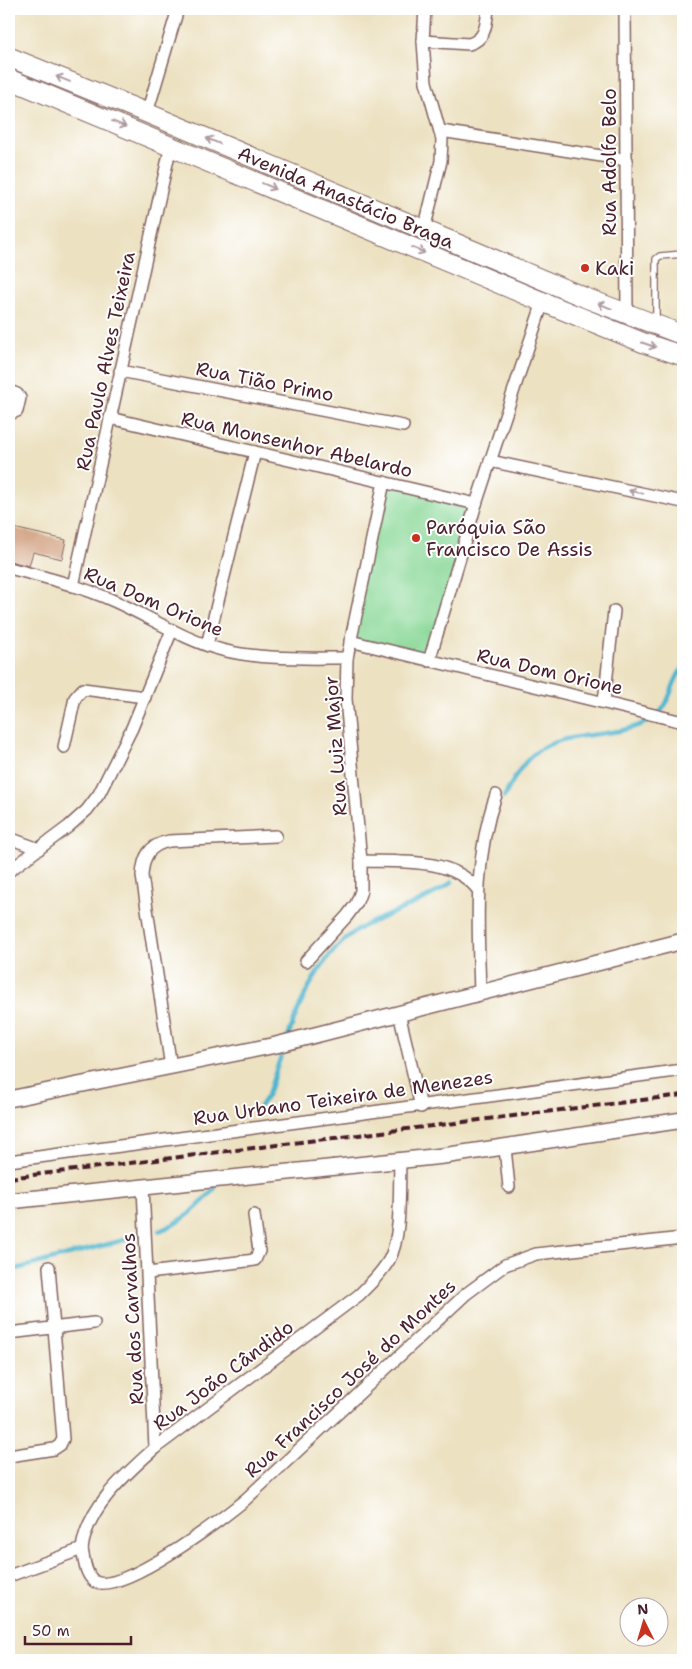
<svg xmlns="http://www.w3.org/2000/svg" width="692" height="1669" viewBox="0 0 692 1669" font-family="'Shantell Sans',sans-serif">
  <rect width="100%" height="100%" fill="#fff"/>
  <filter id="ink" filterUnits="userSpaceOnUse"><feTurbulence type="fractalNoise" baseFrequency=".02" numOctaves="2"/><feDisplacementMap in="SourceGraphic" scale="10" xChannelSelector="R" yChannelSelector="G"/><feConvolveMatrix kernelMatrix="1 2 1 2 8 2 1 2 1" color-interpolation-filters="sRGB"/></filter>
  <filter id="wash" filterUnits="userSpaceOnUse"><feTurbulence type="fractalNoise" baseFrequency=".0096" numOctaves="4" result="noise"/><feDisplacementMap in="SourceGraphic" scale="20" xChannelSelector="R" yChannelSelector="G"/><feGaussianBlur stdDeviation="1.12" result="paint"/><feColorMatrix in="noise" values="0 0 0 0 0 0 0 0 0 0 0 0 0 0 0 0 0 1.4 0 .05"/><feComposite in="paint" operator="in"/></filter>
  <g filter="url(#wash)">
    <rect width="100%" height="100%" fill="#ece1c1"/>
    <!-- park -->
    <polygon fill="#89d897" stroke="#6a7c61" points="384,482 476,504 429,661 350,641"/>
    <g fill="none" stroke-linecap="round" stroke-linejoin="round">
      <!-- stream -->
      <g stroke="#51b6cf" stroke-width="4.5">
        <path d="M504 797C512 782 521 764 535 753 567 728 616 741 652 719 672 707 669 684 683 668"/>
        <path d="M287 1040C301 997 324 947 366 925 395 911 425 902 452 882"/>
        <polyline points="255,1114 268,1094 284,1047"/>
        <path d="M159 1231C183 1222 198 1208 215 1188"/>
        <polyline points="9,1271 142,1235"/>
      </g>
    </g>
    <g id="blocks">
      <!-- building -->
      <polygon fill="#d2a282" points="9,527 66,540 62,559 33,552 29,566 9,561"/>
    </g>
  </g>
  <g filter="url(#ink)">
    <use href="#blocks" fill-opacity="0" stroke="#836360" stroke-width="1"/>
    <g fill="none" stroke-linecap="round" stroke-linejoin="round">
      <!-- service casing -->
      <g stroke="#836360" stroke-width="8">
        <polyline id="service" points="656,321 656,259 660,256 683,254"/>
      </g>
      <!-- minor casing -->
      <g stroke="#836360" stroke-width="14">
        <g id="minor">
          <polyline points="625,9 627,315"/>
          <path d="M423 41 469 44C486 39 486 25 488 9"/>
          <polyline points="147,113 178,9"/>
          <polyline points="441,131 627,160"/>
          <polyline points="424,230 441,161 442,139 426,82 423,41 425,9"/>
          <polyline points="120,371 403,426"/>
          <polyline points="9,391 17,394 20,398 17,411 9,414"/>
          <polyline points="110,418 476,504"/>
          <polyline points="490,461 683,502"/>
          <path d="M9 568C44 577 80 586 114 601 150 617 184 640 222 650 262 660 305 658 347 658"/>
          <polyline points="73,586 171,145"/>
          <polyline points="350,641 683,722"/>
          <polyline points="207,645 255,452"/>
          <polyline points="429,661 476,504 543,302"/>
          <polyline points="604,702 614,611"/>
          <polyline points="64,747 75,698 83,689 145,697"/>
          <polyline points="9,838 39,849"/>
          <path d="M361 861C398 862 453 857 478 890"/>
          <polyline points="9,871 68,827 87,810 99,794 132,728 172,630"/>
          <polyline points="306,961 347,916 356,904 361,891 361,861 346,699 347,658 384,482"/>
          <path d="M480 992C478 925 473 860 496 795"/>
          <polyline points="399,1013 421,1107"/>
          <path d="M171 1067 142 876C143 857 149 845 169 841L276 836"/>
          <polyline points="505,1148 509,1187"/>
          <polyline points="9,1161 683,1070"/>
          <polyline points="143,1187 155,1448"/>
          <polyline points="148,1273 255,1260 259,1251 254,1215"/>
          <polyline points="9,1333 94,1323"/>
          <polyline points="9,1456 54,1449 60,1445 63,1439 49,1267"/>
          <path d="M82 1549C84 1559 85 1574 94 1581 118 1598 225 1517 246 1499L466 1294 505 1265 536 1254 683 1238"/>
          <path d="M9 1576 82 1549C87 1507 126 1474 155 1448L359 1295C370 1284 381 1274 389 1260 402 1237 399 1188 400 1161"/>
        </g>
      </g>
      <!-- tertiary casing -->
      <g stroke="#836360" stroke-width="18">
        <g id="tertiary">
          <polyline points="9,1099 276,1045 683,941"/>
          <polyline points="9,1201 443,1156 683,1120"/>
        </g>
      </g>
      <!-- primary casing -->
      <g stroke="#836360" stroke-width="21">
        <g id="primary">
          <polyline points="9,57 147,113 586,298 683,335"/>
          <polyline points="9,79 543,302 644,343 683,356"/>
        </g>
      </g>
      <!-- service -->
      <use href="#service" stroke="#fff" stroke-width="5.5"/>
      <!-- minor -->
      <use href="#minor" stroke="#fff" stroke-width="11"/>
      <!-- tertiary -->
      <use href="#tertiary" stroke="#fff" stroke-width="15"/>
      <!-- primary -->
      <use href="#primary" stroke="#fff" stroke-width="19"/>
      <!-- rail -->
      <polyline stroke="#4a1f2b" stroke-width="4" stroke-dasharray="8 4" stroke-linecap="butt" points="9,1178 683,1095"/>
    </g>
    <!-- one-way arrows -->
    <defs><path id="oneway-shaft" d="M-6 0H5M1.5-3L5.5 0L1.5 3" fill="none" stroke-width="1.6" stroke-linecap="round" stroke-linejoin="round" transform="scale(1.25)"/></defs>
    <g stroke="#ae9aa0">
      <use href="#oneway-shaft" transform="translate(63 79) rotate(-158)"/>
      <use href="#oneway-shaft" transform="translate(119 124) rotate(22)"/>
      <use href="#oneway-shaft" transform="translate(213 141) rotate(-157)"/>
      <use href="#oneway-shaft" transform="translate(269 186) rotate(23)"/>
      <use href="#oneway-shaft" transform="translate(418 250) rotate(23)"/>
      <use href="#oneway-shaft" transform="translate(605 306) rotate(-158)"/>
      <use href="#oneway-shaft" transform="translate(649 345) rotate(19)"/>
      <use href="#oneway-shaft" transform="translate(636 492) rotate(-168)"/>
    </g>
  </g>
  <!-- markers -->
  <g fill="#c8321e" stroke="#fff" stroke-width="2">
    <circle cx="585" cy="268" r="5"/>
    <circle cx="416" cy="538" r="5"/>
  </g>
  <g text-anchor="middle" stroke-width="4" stroke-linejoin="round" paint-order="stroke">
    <!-- street labels -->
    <g font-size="19" fill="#4a1f2b" stroke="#fff">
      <text transform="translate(609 162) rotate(-90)" y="7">Rua Adolfo Belo</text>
      <text transform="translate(346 197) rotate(23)" y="7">Avenida Anastácio Braga</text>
      <text transform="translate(105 361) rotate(-78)" y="7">Rua Paulo Alves Teixeira</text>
      <text transform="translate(265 381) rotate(11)" y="7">Rua Tião Primo</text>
      <text transform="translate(297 444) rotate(13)" y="7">Rua Monsenhor Abelardo</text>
      <text transform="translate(154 601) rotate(23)" y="7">Rua Dom Orione</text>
      <text transform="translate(550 671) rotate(13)" y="7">Rua Dom Orione</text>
      <text transform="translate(335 746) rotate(-94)" y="7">Rua Luiz Major</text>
      <text transform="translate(343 1097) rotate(-8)" y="7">Rua Urbano Teixeira de Menezes</text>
      <text transform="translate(132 1319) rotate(-93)" y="7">Rua dos Carvalhos</text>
      <text transform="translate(223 1375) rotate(-37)" y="7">Rua João Cândido</text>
      <text transform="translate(350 1378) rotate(-43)" y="7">Rua Francisco José do Montes</text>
    </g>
    <!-- poi labels -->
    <g font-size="19" fill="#4a1f2b" stroke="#fff" text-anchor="start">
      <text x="595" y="275">Kaki</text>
      <text x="426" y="534">Paróquia São<tspan x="426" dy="22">Francisco De Assis</tspan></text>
    </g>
  </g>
  <!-- margin -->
  <rect width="692" height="1669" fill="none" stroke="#fff" stroke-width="30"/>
  <!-- north arrow -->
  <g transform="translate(644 1622) rotate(355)"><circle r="24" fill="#ffffff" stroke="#b7a5aa"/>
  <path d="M0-4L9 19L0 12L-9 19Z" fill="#c8321e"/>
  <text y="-8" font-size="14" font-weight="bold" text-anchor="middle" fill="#4a1f2b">N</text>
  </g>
  <!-- scale -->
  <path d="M25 1636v8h106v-8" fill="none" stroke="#4a1f2b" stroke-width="2.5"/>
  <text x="32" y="1636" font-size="15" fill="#4a1f2b" stroke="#ffffff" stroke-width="4" paint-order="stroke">50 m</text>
</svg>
